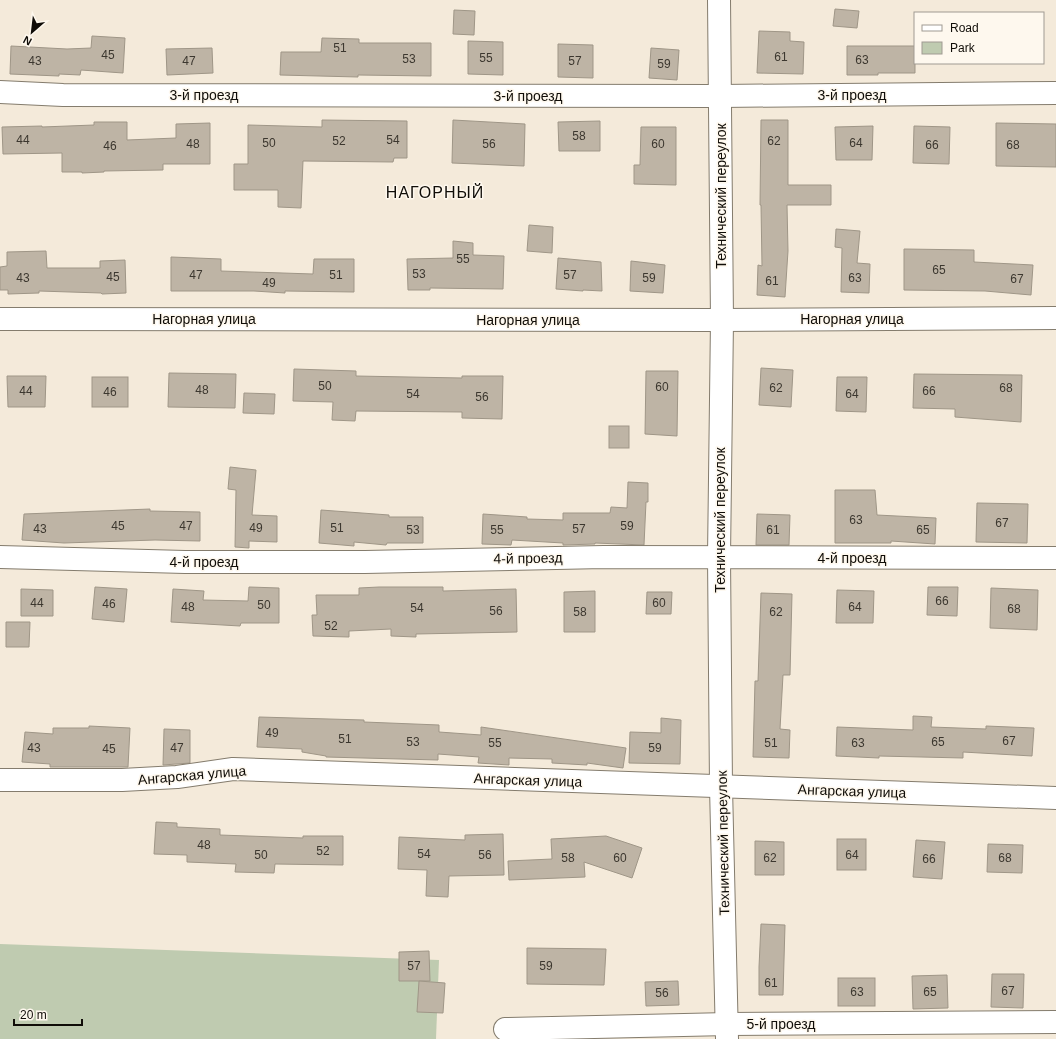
<svg xmlns="http://www.w3.org/2000/svg" width="1056" height="1039" viewBox="0 0 1056 1039" font-family="Helvetica,sans-serif">
  <rect width="100%" height="100%" fill="#f4eada"/>
  <!-- green -->
  <polygon fill="#bfcbb0" points="0,944 439,960 436,1039 0,1039"/>
  <!-- building -->
  <g fill="#beb4a5" stroke="#9f9687">
    <polygon points="835,9 859,11 857,28 833,26"/>
    <polygon points="454,10 475,11 474,35 453,34"/>
    <polygon points="759,31 790,32 790,41 804,42 803,74 757,73"/>
    <polygon points="92,36 125,38 123,73 81,70 80,75 59,74 59,76 10,74 11,46 67,49 91,48"/>
    <polygon points="322,38 359,39 359,43 431,43 431,76 358,75 358,77 280,75 281,52 321,52"/>
    <polygon points="468,41 503,42 503,75 468,74"/>
    <polygon points="558,44 593,45 593,78 558,77"/>
    <polygon points="847,46 915,46 915,73 878,73 878,75 847,75"/>
    <polygon points="212,48 213,73 167,75 166,49"/>
    <polygon points="651,48 679,50 677,80 649,78"/>
    <polygon points="322,120 407,121 407,158 394,158 393,162 303,161 301,208 278,207 278,190 234,190 234,164 248,164 248,125 322,127"/>
    <polygon points="453,120 525,124 524,166 452,163"/>
    <polygon points="761,120 788,120 788,185 831,185 831,205 787,205 788,251 785,297 757,295 758,265 762,266 761,205 760,205"/>
    <polygon points="600,121 600,151 559,151 558,122"/>
    <polygon points="94,122 127,122 127,140 176,138 176,124 210,123 210,164 163,164 163,170 104,171 104,172 82,173 82,172 62,172 62,153 3,154 2,127 42,126 42,127 94,125"/>
    <polygon points="996,123 1056,124 1056,167 996,166"/>
    <polygon points="873,126 872,160 836,160 835,127"/>
    <polygon points="914,126 950,127 949,164 913,163"/>
    <polygon points="641,127 676,127 676,185 634,184 634,165 640,165"/>
    <polygon points="529,225 553,227 552,253 527,251"/>
    <polygon points="836,229 860,231 857,263 870,264 869,293 841,292 842,248 835,247"/>
    <polygon points="453,241 473,243 473,255 504,256 503,289 430,288 430,290 408,290 407,259 453,258"/>
    <polygon points="904,249 974,250 974,262 1033,265 1031,295 985,291 904,290"/>
    <polygon points="46,251 47,268 100,268 100,261 125,260 126,293 102,294 101,293 39,291 39,293 8,294 8,290 0,290 0,267 7,266 7,252"/>
    <polygon points="171,257 221,259 221,271 313,274 314,259 354,259 354,292 285,291 285,293 254,291 171,291"/>
    <polygon points="558,258 601,262 602,291 583,290 583,291 556,289"/>
    <polygon points="631,261 665,265 663,293 630,291"/>
    <polygon points="761,368 793,370 791,407 759,405"/>
    <polygon points="294,369 356,371 356,376 462,378 462,376 503,376 502,419 462,418 462,412 356,411 355,421 332,420 333,402 293,401"/>
    <polygon points="646,371 678,371 677,436 645,434"/>
    <polygon points="169,373 236,374 235,408 168,407"/>
    <polygon points="914,374 1022,375 1021,422 955,417 955,409 913,408"/>
    <polygon points="7,376 46,376 45,407 8,407"/>
    <rect x="92" y="377" width="36" height="30"/>
    <polygon points="837,377 867,377 866,412 836,411"/>
    <polygon points="244,393 275,394 274,414 243,413"/>
    <rect x="609" y="426" width="20" height="22"/>
    <polygon points="230,467 256,470 252,515 277,516 277,542 249,541 249,548 235,547 236,490 228,489"/>
    <polygon points="628,482 648,483 648,502 646,502 644,545 595,543 595,544 563,545 563,543 512,540 511,545 482,544 483,514 527,517 527,519 563,520 563,513 610,513 611,507 627,508"/>
    <polygon points="835,490 875,490 877,515 936,518 935,544 891,541 891,543 835,543"/>
    <polygon points="977,503 1028,504 1027,543 976,542"/>
    <polygon points="150,509 150,511 200,512 200,541 155,540 64,543 22,540 24,514"/>
    <polygon points="321,510 389,515 389,517 423,517 423,543 387,543 386,545 354,542 354,546 319,543"/>
    <polygon points="757,514 790,515 789,545 756,545"/>
    <polygon points="95,587 127,589 124,622 92,619"/>
    <polygon points="249,587 279,588 279,623 241,623 240,626 171,622 173,589 204,591 203,600 248,601"/>
    <polygon points="379,587 443,587 443,591 516,589 517,632 416,634 416,637 391,636 391,629 349,631 349,637 313,636 312,615 317,615 316,595 359,595 359,588"/>
    <polygon points="928,587 958,587 957,616 927,615"/>
    <polygon points="991,588 1038,590 1037,630 990,628"/>
    <polygon points="21,589 53,590 53,616 21,616"/>
    <polygon points="837,590 874,591 873,623 836,623"/>
    <polygon points="595,591 595,632 564,632 564,592"/>
    <polygon points="647,592 672,592 671,614 646,614"/>
    <polygon points="761,593 792,594 790,675 783,675 780,729 790,730 789,758 753,757 755,681 758,681"/>
    <polygon points="6,622 30,622 29,647 6,647"/>
    <polygon points="913,716 932,717 931,727 986,729 986,726 1034,728 1032,756 963,752 963,758 879,756 879,758 836,756 837,727 913,730"/>
    <polygon points="259,717 364,720 364,722 439,725 439,732 481,735 481,727 626,748 623,768 587,763 587,765 552,763 552,759 509,758 509,765 478,763 479,757 438,754 438,760 326,757 326,756 302,752 302,749 257,747"/>
    <polygon points="661,718 681,720 680,764 629,763 630,732 661,733"/>
    <polygon points="89,726 130,728 128,767 50,767 50,764 22,762 25,732 53,734 53,728 89,728"/>
    <polygon points="164,729 190,730 190,763 163,765"/>
    <polygon points="156,822 177,823 177,827 220,829 220,835 303,838 303,836 343,836 343,865 275,864 274,873 235,872 236,864 187,862 187,855 154,854"/>
    <polygon points="503,834 504,875 449,876 448,897 426,896 427,870 398,869 399,837 465,840 465,835"/>
    <polygon points="606,836 642,848 632,878 584,862 585,877 509,880 508,861 552,859 551,839"/>
    <rect x="837" y="839" width="29" height="31"/>
    <polygon points="916,840 945,842 942,879 913,877"/>
    <polygon points="755,841 784,842 784,875 755,875"/>
    <polygon points="988,844 1023,845 1022,873 987,872"/>
    <polygon points="761,924 785,925 783,995 759,995 759,967"/>
    <polygon points="527,948 606,949 604,985 527,984"/>
    <polygon points="429,951 430,981 399,981 399,952"/>
    <polygon points="992,974 1024,974 1023,1008 991,1007"/>
    <polygon points="947,975 948,1008 913,1009 912,976"/>
    <rect x="838" y="978" width="37" height="28"/>
    <polygon points="419,981 445,983 443,1013 417,1012"/>
    <polygon points="678,981 679,1005 646,1006 645,982"/>
  </g>
  <g fill="none" stroke-linecap="round" stroke-linejoin="round">
    <!-- street casing -->
    <g stroke="#847c6d" stroke-width="24">
      <g id="street">
        <polyline points="719,0 722,320 719,557 721,787 727,1039"/>
        <polyline points="0,92 63,95 721,96 1056,93"/>
        <polyline points="0,319 722,320 1056,318"/>
        <polyline points="0,557 185,562 365,562 604,557 1056,558"/>
        <polyline points="0,780 122,780 177,777 233,769 1056,798"/>
        <polyline points="505,1029 728,1024 1056,1022"/>
      </g>
    </g>
    <!-- street -->
    <use href="#street" stroke="#fff" stroke-width="22"/>
  </g>
  <g text-anchor="middle" stroke-width="3" stroke-linejoin="round" paint-order="stroke">
    <!-- number labels -->
    <g font-size="12" fill="#3c372f">
      <text x="340" y="52">51</text>
      <text x="108" y="59">45</text>
      <text x="781" y="61">61</text>
      <text x="486" y="62">55</text>
      <text x="409" y="63">53</text>
      <text x="862" y="64">63</text>
      <text x="35" y="65">43</text>
      <text x="189" y="65">47</text>
      <text x="575" y="65">57</text>
      <text x="664" y="68">59</text>
      <text x="579" y="140">58</text>
      <text x="23" y="144">44</text>
      <text x="393" y="144">54</text>
      <text x="339" y="145">52</text>
      <text x="774" y="145">62</text>
      <text x="269" y="147">50</text>
      <text x="856" y="147">64</text>
      <text x="193" y="148">48</text>
      <text x="489" y="148">56</text>
      <text x="658" y="148">60</text>
      <text x="932" y="149">66</text>
      <text x="1013" y="149">68</text>
      <text x="110" y="150">46</text>
      <text x="463" y="263">55</text>
      <text x="939" y="274">65</text>
      <text x="419" y="278">53</text>
      <text x="196" y="279">47</text>
      <text x="336" y="279">51</text>
      <text x="570" y="279">57</text>
      <text x="113" y="281">45</text>
      <text x="23" y="282">43</text>
      <text x="649" y="282">59</text>
      <text x="855" y="282">63</text>
      <text x="1017" y="283">67</text>
      <text x="772" y="285">61</text>
      <text x="269" y="287">49</text>
      <text x="325" y="390">50</text>
      <text x="662" y="391">60</text>
      <text x="776" y="392">62</text>
      <text x="1006" y="392">68</text>
      <text x="202" y="394">48</text>
      <text x="26" y="395">44</text>
      <text x="929" y="395">66</text>
      <text x="110" y="396">46</text>
      <text x="413" y="398">54</text>
      <text x="852" y="398">64</text>
      <text x="482" y="401">56</text>
      <text x="856" y="524">63</text>
      <text x="1002" y="527">67</text>
      <text x="118" y="530">45</text>
      <text x="186" y="530">47</text>
      <text x="627" y="530">59</text>
      <text x="256" y="532">49</text>
      <text x="337" y="532">51</text>
      <text x="40" y="533">43</text>
      <text x="579" y="533">57</text>
      <text x="413" y="534">53</text>
      <text x="497" y="534">55</text>
      <text x="773" y="534">61</text>
      <text x="923" y="534">65</text>
      <text x="942" y="605">66</text>
      <text x="37" y="607">44</text>
      <text x="659" y="607">60</text>
      <text x="109" y="608">46</text>
      <text x="264" y="609">50</text>
      <text x="188" y="611">48</text>
      <text x="855" y="611">64</text>
      <text x="417" y="612">54</text>
      <text x="1014" y="613">68</text>
      <text x="496" y="615">56</text>
      <text x="580" y="616">58</text>
      <text x="776" y="616">62</text>
      <text x="331" y="630">52</text>
      <text x="272" y="737">49</text>
      <text x="345" y="743">51</text>
      <text x="1009" y="745">67</text>
      <text x="413" y="746">53</text>
      <text x="938" y="746">65</text>
      <text x="495" y="747">55</text>
      <text x="771" y="747">51</text>
      <text x="858" y="747">63</text>
      <text x="34" y="752">43</text>
      <text x="177" y="752">47</text>
      <text x="655" y="752">59</text>
      <text x="109" y="753">45</text>
      <text x="204" y="849">48</text>
      <text x="323" y="855">52</text>
      <text x="424" y="858">54</text>
      <text x="261" y="859">50</text>
      <text x="485" y="859">56</text>
      <text x="852" y="859">64</text>
      <text x="568" y="862">58</text>
      <text x="620" y="862">60</text>
      <text x="770" y="862">62</text>
      <text x="1005" y="862">68</text>
      <text x="929" y="863">66</text>
      <text x="414" y="970">57</text>
      <text x="546" y="970">59</text>
      <text x="771" y="987">61</text>
      <text x="1008" y="995">67</text>
      <text x="857" y="996">63</text>
      <text x="930" y="996">65</text>
      <text x="662" y="997">56</text>
    </g>
    <!-- street labels -->
    <g font-size="14" fill="#100d08" stroke="#fef8ee">
      <text x="204" y="100">3-й проезд</text>
      <text x="852" y="100">3-й проезд</text>
      <text x="528" y="101">3-й проезд</text>
      <text transform="translate(721 196) rotate(-90)" y="5">Технический переулок</text>
      <text x="204" y="324">Нагорная улица</text>
      <text x="852" y="324">Нагорная улица</text>
      <text x="528" y="325">Нагорная улица</text>
      <text transform="translate(720 520) rotate(-90)" y="5">Технический переулок</text>
      <text transform="translate(528 558) rotate(-1)" y="5">4-й проезд</text>
      <text x="852" y="563">4-й проезд</text>
      <text x="204" y="567">4-й проезд</text>
      <text transform="translate(192 775) rotate(-5)" y="5">Ангарская улица</text>
      <text transform="translate(528 780) rotate(2)" y="5">Ангарская улица</text>
      <text transform="translate(852 791) rotate(2)" y="5">Ангарская улица</text>
      <text transform="translate(723 843) rotate(-91)" y="5">Технический переулок</text>
      <text x="781" y="1029">5-й проезд</text>
    </g>
    <!-- quarter labels -->
    <g font-size="16" letter-spacing="1" fill="#100d08" stroke="#fef8ee">
      <text x="435" y="198">НАГОРНЫЙ</text>
    </g>
  </g>
  <!-- legend -->
  <rect x="914" y="12" width="130" height="52" fill="#fef8ee" stroke="#9f9a92"/>
  <rect x="922" y="25" width="20" height="6" fill="#ffffff" stroke="#9f9a92"/>
  <text x="950" y="32" font-size="12" fill="#100d08">Road</text>
  <rect x="922" y="42" width="20" height="12" fill="#bfcbb0" stroke="#9f9a92"/>
  <text x="950" y="52" font-size="12" fill="#100d08">Park</text>
  <!-- north arrow -->
  <g transform="translate(32 32) rotate(208)" stroke="#fef8ee" stroke-width="3" paint-order="stroke">
  <path d="M0-3L7 15L0 10L-7 15Z" fill="#100d08"/>
  <text y="-6" font-size="11" font-weight="bold" text-anchor="middle" fill="#100d08">N</text>
  </g>
  <!-- scale -->
  <path d="M14 1019v6h68v-6" fill="none" stroke="#100d08" stroke-width="2"/>
  <text x="20" y="1019" font-size="12" fill="#100d08" stroke="#fef8ee" stroke-width="3" paint-order="stroke">20 m</text>
</svg>
